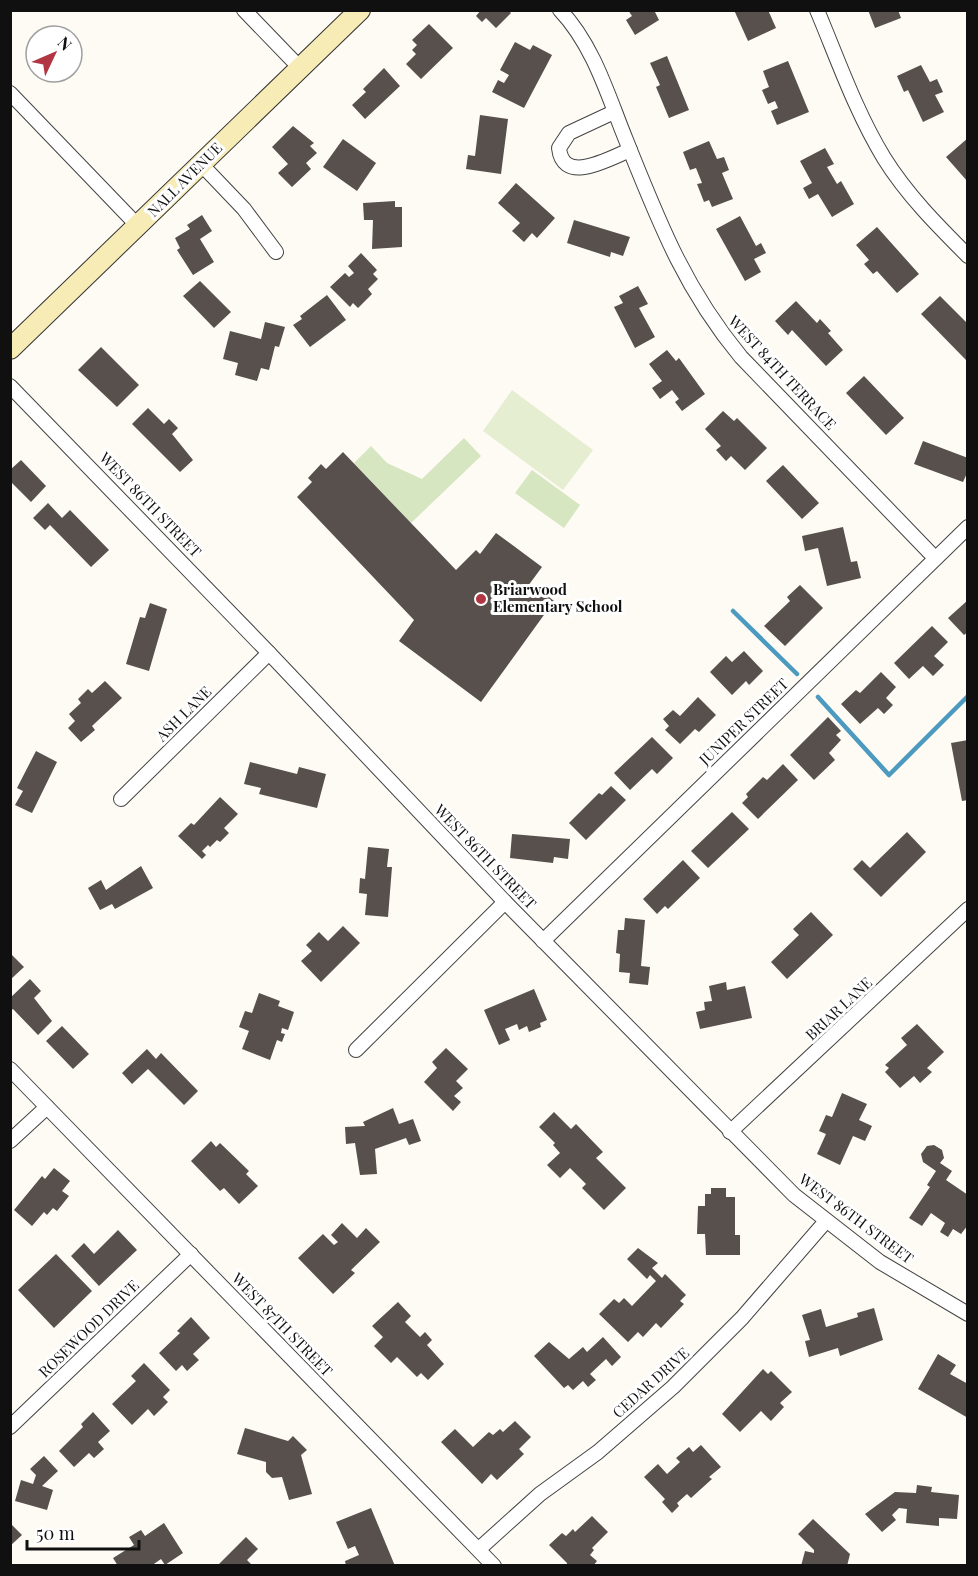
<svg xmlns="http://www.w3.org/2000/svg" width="978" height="1576" viewBox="0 0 978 1576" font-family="'Playfair Display',serif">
  <rect width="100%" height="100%" fill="#fefbf4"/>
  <!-- green -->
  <g fill="#d6e6c0">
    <polygon points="464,438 481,456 411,523 354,463 371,446 387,463 422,479"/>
    <polygon points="532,470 580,505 564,528 515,493"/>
  </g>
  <!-- pitch -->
  <polygon fill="#e6eed1" points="512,390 593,450 563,490 483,431"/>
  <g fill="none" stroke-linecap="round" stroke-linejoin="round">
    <!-- stream -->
    <g stroke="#4c9ac0" stroke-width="4.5">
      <polyline points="733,611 797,674"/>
      <polyline points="818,697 889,775 968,696"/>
    </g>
  </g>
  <!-- building -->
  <g fill="#57504d">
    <polygon points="481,10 508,10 511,13 496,28 486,18 482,22 476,16"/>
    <polygon points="628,10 654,10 659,20 635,35 626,20 632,16"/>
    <polygon points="734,10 768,10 776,28 748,41"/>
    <polygon points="868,10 898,10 901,18 875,28"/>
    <polygon points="429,24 453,48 421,79 406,64 416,54 412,50 417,45 412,40"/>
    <polygon points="515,42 530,50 533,45 552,55 524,108 492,92 498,80 504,83 509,75 500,70"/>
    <polygon points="667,56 689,110 669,118 656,87 660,85 650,63"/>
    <polygon points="788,61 809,112 777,125 771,111 778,108 775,101 768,104 762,90 769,87 763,71"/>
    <polygon points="921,65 930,82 937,79 943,92 935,95 944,112 923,122 908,90 904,92 897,76"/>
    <polygon points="384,68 400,86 365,119 352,105 366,92 363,89"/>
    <polygon points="480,115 508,119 501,174 466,169 468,155 475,156"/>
    <polygon points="293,126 314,143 310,146 317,153 306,163 311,169 292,187 278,173 288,164 272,147"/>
    <polygon points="968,138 968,182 946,157"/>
    <polygon points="343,139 376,163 357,191 323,167"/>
    <polygon points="709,141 717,159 724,157 729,170 722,173 733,199 712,207 709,200 704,202 697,184 702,183 696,168 690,170 683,152"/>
    <polygon points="825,148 834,164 827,167 837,184 841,181 854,204 832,217 818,194 809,199 803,188 812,183 800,161"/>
    <polygon points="516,183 555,218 537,238 532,233 524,242 512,231 520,223 498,203"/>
    <polygon points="395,201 395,207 402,207 402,247 372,249 373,220 364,220 363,203"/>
    <polygon points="202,215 212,231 200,239 214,262 193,275 177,250 180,248 175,238 190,229 187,225"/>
    <polygon points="740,216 756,246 761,243 766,253 754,259 761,272 745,281 716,229"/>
    <polygon points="574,220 630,237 623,256 611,252 610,257 567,243"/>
    <polygon points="877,227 919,274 897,293 877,271 873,274 864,264 869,260 856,245"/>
    <polygon points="361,253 377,270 373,274 378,279 368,289 372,294 358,308 353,303 350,307 330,287 345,273 349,277 354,273 348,266"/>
    <polygon points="200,281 231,312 214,328 183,296"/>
    <polygon points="638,286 648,304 639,308 655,337 635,348 614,307 623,303 619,296"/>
    <polygon points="327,295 346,320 310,347 293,325 302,319 300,316"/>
    <polygon points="940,296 968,324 966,360 921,314"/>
    <polygon points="796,301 817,323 820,319 831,331 828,333 843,350 826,366 792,330 788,335 775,321"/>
    <polygon points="265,322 285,327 279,347 275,346 269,370 261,368 257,381 235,375 238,363 223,359 230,331 261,339"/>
    <polygon points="101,347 139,385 117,407 78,370"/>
    <polygon points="667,350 676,361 679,358 705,394 682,411 675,402 679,399 672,390 660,399 652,388 662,381 649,364"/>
    <polygon points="864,376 904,418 886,435 846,393"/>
    <polygon points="148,408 164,424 169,419 178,428 172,434 193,460 180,472 132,424"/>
    <polygon points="723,411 734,421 737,418 767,448 745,470 731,456 726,461 716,450 721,446 705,429"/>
    <polygon points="923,441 968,458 968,471 963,482 914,464"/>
    <polygon points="343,452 456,570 476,550 480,554 496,533 542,567 525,590 534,596 539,589 554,601 481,702 399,641 414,620 297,497 312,482 308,478 321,464 326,469"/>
    <polygon points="21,460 46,486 31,502 10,481 10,470"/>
    <polygon points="783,465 819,503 802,519 766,481"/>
    <polygon points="48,503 62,518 70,510 109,550 91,567 50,525 45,530 33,518"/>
    <polygon points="843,527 851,562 857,561 861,578 827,586 818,548 805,551 802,536"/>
    <polygon points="800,585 823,608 785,646 764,626 790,601 787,597"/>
    <polygon points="968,600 968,632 964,635 948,618"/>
    <polygon points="150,603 167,609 149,671 126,664 140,617 145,618"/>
    <polygon points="932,626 948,642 934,656 944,665 933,676 923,666 909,679 894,663"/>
    <polygon points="744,651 763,671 749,685 746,681 732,695 710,672 726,656 732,662"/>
    <polygon points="881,672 896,687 886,698 893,705 884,714 878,708 860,724 841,704 856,690 860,693"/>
    <polygon points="105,681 122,698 92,726 95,730 81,742 68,728 75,721 69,714 81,703 78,699 88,689 92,693"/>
    <polygon points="698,697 716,715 699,732 695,729 680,744 665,730 669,726 663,719 673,710 680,716"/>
    <polygon points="828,717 841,731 836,735 841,740 829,753 835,760 814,780 790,755"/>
    <polygon points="652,737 673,758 657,774 652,769 630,790 614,773"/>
    <polygon points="968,740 968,800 962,801 951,743"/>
    <polygon points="36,751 57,762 32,813 15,805 23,791 17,788"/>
    <polygon points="250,762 297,774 299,767 326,774 317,808 259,794 261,788 244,784"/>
    <polygon points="783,764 798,780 758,819 742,803 748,797 746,794 763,777 767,780"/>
    <polygon points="611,786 626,800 586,840 569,823 599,793 602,795"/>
    <polygon points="220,797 238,814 224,828 229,833 220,842 217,840 210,847 208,845 202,851 206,855 202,859 178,836 191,823 194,825"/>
    <polygon points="732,812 749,829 708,868 691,851"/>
    <polygon points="907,832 926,852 881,897 853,869 862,860 870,868"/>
    <polygon points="512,834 570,839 568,859 554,857 553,863 510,858"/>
    <polygon points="368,847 389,849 387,867 392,867 388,917 365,915 367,894 359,893 360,878 365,879"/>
    <polygon points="683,860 700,878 668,909 665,906 657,914 643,899"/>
    <polygon points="141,866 153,888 115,909 112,904 100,910 88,888 101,880 106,890"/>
    <polygon points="811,912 833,935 787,979 771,962 799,935 793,929"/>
    <polygon points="625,918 645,920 641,966 650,967 648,985 629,983 630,973 619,972 620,954 616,953 618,930 624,930"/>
    <polygon points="343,926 360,943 321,982 301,961 312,951 306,945 319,932 328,941"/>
    <polygon points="10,953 24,967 10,980"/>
    <polygon points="30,979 41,991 34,998 52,1021 38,1035 13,1009 10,1011 10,998"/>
    <polygon points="726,982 727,990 745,986 752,1018 700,1029 696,1012 705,1010 704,1002 712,1001 709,986"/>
    <polygon points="534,989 547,1020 540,1023 541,1027 529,1032 527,1026 519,1030 517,1024 505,1029 510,1040 499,1045 484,1010"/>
    <polygon points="259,993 280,1001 278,1006 294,1012 288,1030 282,1028 281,1033 285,1034 282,1042 277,1040 270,1060 242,1049 249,1031 239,1027 245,1011 252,1013"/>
    <polygon points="917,1024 944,1052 927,1068 932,1072 920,1083 914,1076 900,1088 885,1072 889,1068 885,1065 907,1045 901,1038"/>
    <polygon points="62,1026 89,1054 73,1069 46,1041"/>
    <polygon points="446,1048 468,1069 456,1081 463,1088 454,1096 461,1102 453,1111 424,1082 437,1068 432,1062"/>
    <polygon points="147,1049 156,1059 161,1053 198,1091 184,1105 148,1069 132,1084 122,1073"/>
    <polygon points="842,1093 867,1104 859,1120 872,1126 865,1141 853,1136 840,1165 817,1154 826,1134 819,1131 826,1115 832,1117"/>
    <polygon points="393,1108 399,1124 413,1119 421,1141 409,1145 406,1138 375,1149 377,1174 360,1175 355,1143 346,1144 345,1127 365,1126 363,1122"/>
    <polygon points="554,1112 571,1129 576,1124 603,1152 596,1158 626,1188 604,1210 582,1188 586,1184 570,1168 560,1178 547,1165 560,1153 553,1145 555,1143 539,1127"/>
    <polygon points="211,1141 216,1147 220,1143 249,1171 246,1174 258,1186 239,1204 224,1188 220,1191 191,1161"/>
    <polygon points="934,1145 942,1150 944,1158 940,1163 952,1171 946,1180 968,1195 968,1225 961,1234 953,1229 948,1237 940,1232 945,1223 931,1213 922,1226 909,1218 930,1187 927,1185 936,1171 923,1162 921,1154 927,1146"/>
    <polygon points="54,1168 70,1181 62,1191 69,1196 57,1211 53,1208 47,1215 44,1212 32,1226 14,1210 42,1176 45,1179"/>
    <polygon points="711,1188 726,1188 726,1197 735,1197 735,1235 740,1235 740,1255 706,1255 705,1234 697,1234 698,1206 705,1206 705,1194 711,1194"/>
    <polygon points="342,1223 357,1238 366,1228 380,1242 351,1270 355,1273 333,1294 298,1258 323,1234 334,1245 338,1242 331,1235"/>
    <polygon points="118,1230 137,1250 99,1286 71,1256 84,1243 94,1254"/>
    <polygon points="638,1248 658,1263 652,1268 662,1278 665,1274 686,1295 680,1301 684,1304 661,1328 656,1323 643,1337 638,1332 628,1342 599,1314 614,1299 619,1303 624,1298 632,1306 656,1281 650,1275 647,1279 627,1259"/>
    <polygon points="56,1254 92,1291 54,1328 18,1290"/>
    <polygon points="398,1302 411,1316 405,1322 420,1337 425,1332 432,1340 427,1345 444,1364 428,1380 421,1373 417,1377 397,1357 391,1363 374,1346 383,1337 372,1326"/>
    <polygon points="874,1308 883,1340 840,1356 838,1348 809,1357 805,1341 810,1340 802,1315 821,1309 826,1327 858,1317 857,1313"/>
    <polygon points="191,1317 210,1338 193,1354 199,1360 187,1371 182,1365 176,1371 159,1353 180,1333 177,1331"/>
    <polygon points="603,1337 621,1357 612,1366 606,1359 590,1374 596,1380 588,1387 583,1381 573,1390 568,1385 564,1388 534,1356 549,1342 569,1359 583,1347 587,1352"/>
    <polygon points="938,1354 956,1365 950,1374 968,1384 968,1418 918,1389"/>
    <polygon points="144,1363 170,1390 163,1397 168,1402 154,1416 148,1409 132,1425 112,1404 136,1381 131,1376"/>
    <polygon points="763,1369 768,1374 771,1371 792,1392 780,1403 784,1407 771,1421 761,1411 740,1432 722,1414"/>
    <polygon points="93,1412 110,1431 98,1442 104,1449 94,1458 89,1453 74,1467 59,1451 83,1427 81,1424"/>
    <polygon points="515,1421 531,1437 519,1449 524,1454 497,1480 491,1474 482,1484 441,1442 455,1429 473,1447 489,1432 493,1435 500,1429 503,1432"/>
    <polygon points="245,1428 288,1441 293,1436 307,1450 301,1455 312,1494 289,1500 282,1477 272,1478 266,1472 266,1462 237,1454"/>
    <polygon points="701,1445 721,1467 709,1477 712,1479 691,1498 687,1494 677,1503 679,1506 672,1513 662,1502 665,1499 644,1477 658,1464 667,1474 680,1462 676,1458 689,1447 693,1452"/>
    <polygon points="44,1456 58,1471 42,1486 53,1490 47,1510 15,1501 21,1480 33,1484 36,1475 30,1469"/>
    <polygon points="917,1485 932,1487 931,1492 959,1495 957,1519 939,1518 939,1526 906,1523 907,1509 899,1508 892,1515 896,1520 882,1532 865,1514 895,1492 916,1493"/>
    <polygon points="371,1508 395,1566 346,1566 345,1561 359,1555 355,1546 348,1549 336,1522"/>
    <polygon points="592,1516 608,1532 592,1548 594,1550 590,1555 597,1561 593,1566 567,1566 567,1563 549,1545 562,1533 566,1536 573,1529 575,1532"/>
    <polygon points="813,1519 850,1554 847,1566 801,1566 805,1551 814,1553 814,1550 798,1534"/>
    <polygon points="10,1523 22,1535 10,1546"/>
    <polygon points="164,1523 183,1553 165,1565 161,1559 151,1566 118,1566 113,1558 134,1545 129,1537 141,1530 145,1536"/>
    <polygon points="246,1537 258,1549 247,1560 253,1566 217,1566"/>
  </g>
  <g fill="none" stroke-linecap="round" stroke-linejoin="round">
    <!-- street casing -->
    <g stroke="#434343" stroke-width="16">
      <g id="street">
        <polyline points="244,10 301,69"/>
        <path d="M560 10C594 46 608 96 626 140 659 222 684 288 741 357L935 558"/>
        <path d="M817 10C838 60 856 112 884 158 907 195 938 226 968 256"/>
        <polyline points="10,93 138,226"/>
        <path d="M614 112 569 133 559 148C563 186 610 158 630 150"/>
        <polyline points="201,164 244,209 276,252"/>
        <polyline points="10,386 269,653 505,902 794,1195 880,1262 968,1314"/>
        <polyline points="121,799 269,653"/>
        <polyline points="543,941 968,527"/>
        <polyline points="356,1050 505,902"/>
        <polyline points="10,1069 494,1566"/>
        <polyline points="730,1132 968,909"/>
        <polyline points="10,1141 47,1107"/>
        <polyline points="10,1427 191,1254"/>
        <polyline points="479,1549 540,1494 598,1452 673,1387 742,1318 826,1221"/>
      </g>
    </g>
    <!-- secondary casing -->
    <g stroke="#323232" stroke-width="22">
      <polyline id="secondary" points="10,349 360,10"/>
    </g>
    <!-- street -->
    <use href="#street" stroke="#fff" stroke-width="14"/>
    <!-- secondary -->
    <use href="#secondary" stroke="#f7ebb6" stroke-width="20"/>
  </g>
  <!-- markers -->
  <circle fill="#b23544" stroke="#fff" stroke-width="2" cx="481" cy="599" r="6"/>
  <g text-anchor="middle" stroke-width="6" stroke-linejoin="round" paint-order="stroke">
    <!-- street labels -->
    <g font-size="15" fill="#101010" stroke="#fff">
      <text transform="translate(185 180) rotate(-45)" y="5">NALL AVENUE</text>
      <text transform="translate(782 373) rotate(47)" y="5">WEST 84TH TERRACE</text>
      <text transform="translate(150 505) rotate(46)" y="5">WEST 86TH STREET</text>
      <text transform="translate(184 714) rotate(-45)" y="5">ASH LANE</text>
      <text transform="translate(744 722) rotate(-44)" y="5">JUNIPER STREET</text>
      <text transform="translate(485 857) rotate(46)" y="5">WEST 86TH STREET</text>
      <text transform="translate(839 1009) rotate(-43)" y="5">BRIAR LANE</text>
      <text transform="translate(856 1219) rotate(37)" y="5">WEST 86TH STREET</text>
      <text transform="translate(282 1325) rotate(46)" y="5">WEST 87TH STREET</text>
      <text transform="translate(89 1329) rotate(-44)" y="5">ROSEWOOD DRIVE</text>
      <text transform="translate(651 1383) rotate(-42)" y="5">CEDAR DRIVE</text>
    </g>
    <!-- poi labels -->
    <g font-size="15" font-weight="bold" fill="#101010" stroke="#fff" text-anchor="start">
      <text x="493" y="595">Briarwood<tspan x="493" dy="17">Elementary School</tspan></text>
    </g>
  </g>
  <!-- border -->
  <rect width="978" height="1576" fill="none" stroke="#101010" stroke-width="24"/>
  <!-- north arrow -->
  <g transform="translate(54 54) rotate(46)"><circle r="28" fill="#ffffff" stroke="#9f9f9f" stroke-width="1.5"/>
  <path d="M0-4.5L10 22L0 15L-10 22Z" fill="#b23544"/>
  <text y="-9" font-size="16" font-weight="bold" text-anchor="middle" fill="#101010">N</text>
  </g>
  <!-- scale -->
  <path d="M27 1540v9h112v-9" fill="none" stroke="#101010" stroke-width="3"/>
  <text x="36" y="1540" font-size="18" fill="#101010" stroke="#ffffff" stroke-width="4.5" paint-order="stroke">50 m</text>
</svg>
